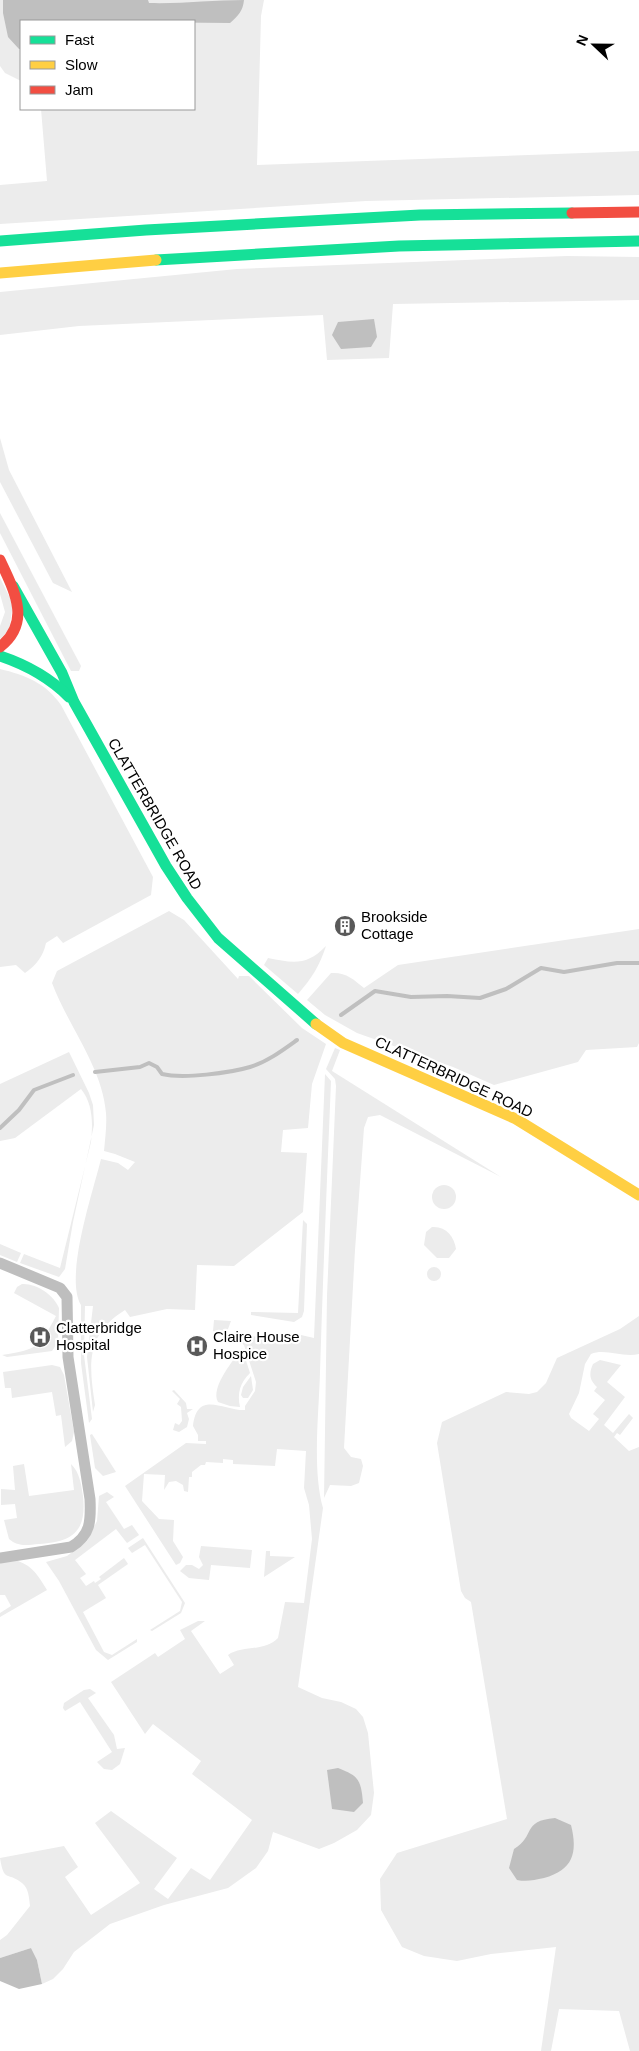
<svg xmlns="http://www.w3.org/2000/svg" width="639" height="2051" viewBox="0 0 639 2051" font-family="Helvetica,sans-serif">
  <rect width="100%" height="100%" fill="#fff"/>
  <!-- green -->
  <g fill="#ececec">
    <polygon points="0,0 264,0 261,16 257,165 639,151 639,195 366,201 0,224 0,185 47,181 41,109 194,109 194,21 21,21 21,81 5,73 0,66"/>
    <polygon points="567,256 639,257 639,300 393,304 389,358 327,360 323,315 79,326 0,335 0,292 237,269"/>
    <polygon points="0,438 9,470 72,592 53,583 0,482"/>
    <polygon points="0,513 81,666 79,671 71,671 0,533"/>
    <polygon points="0,578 13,604 9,630 0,639 0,626 5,612 0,594"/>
    <path d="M0 669C25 675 46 683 61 705L153 877 151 895 63 943 57 936 46 943C43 957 36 965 25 973L16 965 0 967Z"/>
    <path d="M169 911 184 920 238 979 239 976H249L302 1028 326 1044 312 1084 308 1128 283 1130 281 1152 307 1153 303 1212 234 1266 197 1265 195 1310 167 1309 130 1317 125 1310C85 1335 89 1365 95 1405L93 1412 87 1357 93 1306H85L84 1355 92 1419 89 1423 81 1363V1305C64 1277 93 1192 101 1159L118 1163 128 1170 135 1162 115 1154 104 1151C105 1139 107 1126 106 1113 102 1066 68 1026 52 983L57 971Z"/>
    <path d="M639 929V1043L637 1047 586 1050 578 1062 494 1085 453 1067 357 1033 325 1015 307 1000 331 973C346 972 353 979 364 988L398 965Z"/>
    <path d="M326 946C320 965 312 978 298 994L264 965 268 958C293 963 307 966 326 946Z"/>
    <polygon points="335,1048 340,1050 332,1071 501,1177 380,1115 368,1117 364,1128 355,1250 344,1448 351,1457 361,1459 363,1466 359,1483 351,1486 330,1485 324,1498 327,1296 336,1086 335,1079 326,1069"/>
    <path d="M69 1052 89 1093 93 1105 94 1125 73 1222 65 1269 59 1277 20 1263 24 1254 60 1268 91 1142C93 1123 93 1104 81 1089L15 1138 0 1141V1084Z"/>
    <path d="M325 1074 331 1081C327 1178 323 1275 320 1372 319 1413 312 1469 323 1508L298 1687 322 1698 341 1702 356 1709 363 1717 368 1733 374 1793 371 1815 357 1830 334 1843 319 1849 273 1832 268 1851 256 1868 228 1888 164 1905 110 1924 74 1952 63 1969 53 1979 42 1984 37 1960 31 1948 0 1958V1940L7 1935 30 1906C29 1899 29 1888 22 1883 7 1871 4 1883 0 1858L64 1846 78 1867 65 1877 91 1915 140 1883 95 1823 111 1811 177 1858 154 1889 168 1899 191 1868 210 1880 252 1820 192 1774 201 1761 153 1724 145 1734 111 1682 155 1653 158 1657 185 1639 180 1630 198 1621H205L191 1631 220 1674 234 1665 228 1655C242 1645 265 1652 278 1638L285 1602 304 1603 312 1539 309 1505 304 1488 306 1451 277 1449 275 1466 233 1464V1460L223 1459V1463L206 1462 205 1465H201L192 1472V1477H189L188 1492 184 1491 183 1485 176 1481 169 1482 164 1490 165 1475 144 1474 142 1501 159 1519 174 1520 173 1541 183 1557 180 1563 176 1565 125 1486 186 1443 206 1444V1441H198V1435L193 1426C197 1389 224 1411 245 1410V1406L255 1391 256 1382 244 1345 236 1339 239 1334 294 1343 299 1340 301 1335 314 1338Z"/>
    <circle cx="444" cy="1197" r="12"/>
    <polygon points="303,1220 307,1224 304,1311 302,1317 294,1322 251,1315 251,1312 298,1313"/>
    <path d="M432 1227C446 1226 454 1236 456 1249L449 1258H437L424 1245 426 1232Z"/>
    <polygon points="0,1244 21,1253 17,1262 0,1255"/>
    <circle cx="434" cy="1274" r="7"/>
    <path d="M22 1284C36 1283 54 1295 59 1308L58 1342 52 1351 7 1357 2 1355C38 1349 39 1348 56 1316L14 1293 17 1287Z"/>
    <path d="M639 1316V1354C623 1358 605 1348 591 1354L585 1364 579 1393 569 1414 571 1418 589 1431 599 1419 593 1414 605 1400 594 1391 597 1387C589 1380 589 1373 593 1364L600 1360 621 1365 607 1382 625 1397 604 1425 613 1433 629 1414 633 1418 620 1435 617 1433 614 1437 629 1451 639 1447V2051H630L619 2011 559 2009 551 2051H541L556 1947 491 1954 457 1961 424 1956 402 1947 381 1910 380 1879 397 1853 507 1819 471 1602 465 1598 461 1591 437 1443 442 1422 506 1392 529 1394 537 1392 546 1383 557 1358 620 1329Z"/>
    <polygon points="214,1320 231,1321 225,1337 218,1332 217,1334 213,1331"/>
    <path d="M242 1348 250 1373C240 1383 237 1393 240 1407L230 1406 218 1402C210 1387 234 1360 242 1348Z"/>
    <polygon points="52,1365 60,1367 64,1375 74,1432 72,1441 65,1447 61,1415 56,1416 52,1392 12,1398 11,1388 5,1388 3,1372"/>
    <polygon points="251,1376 253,1390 248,1398 243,1398 241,1395 243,1387"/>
    <polygon points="174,1390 186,1403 187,1409 193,1409 187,1413 189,1419 187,1427 179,1432 173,1430 175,1423 179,1425 182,1421 181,1407 177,1404 180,1399 172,1391"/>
    <polygon points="92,1434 116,1472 103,1476 95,1468 90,1435"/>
    <path d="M24 1464 29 1496 74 1490 71 1464C80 1473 81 1484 83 1496 87 1532 72 1542 39 1544 27 1545 18 1547 9 1539L4 1520 17 1518 15 1504 1 1505V1489L15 1490 13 1466Z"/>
    <polygon points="107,1492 114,1497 106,1502 124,1529 132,1525 139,1535 127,1543 116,1529 75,1560 86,1574 80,1578 86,1586 94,1581 95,1583 101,1579 99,1577 124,1558 128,1564 98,1585 106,1598 83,1612 104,1652 112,1655 137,1639 137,1642 108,1660 96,1650 59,1581 46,1562 67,1556 87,1541 97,1521 99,1496"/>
    <polygon points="143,1538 185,1603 181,1613 152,1631 150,1630 180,1611 182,1602 145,1545 132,1553 128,1548"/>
    <polygon points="201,1546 252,1550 250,1568 211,1565 209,1580 189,1578 180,1571 186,1565 192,1565 199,1569 203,1565 199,1557"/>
    <polygon points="266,1551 270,1551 270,1556 295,1557 264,1577"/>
    <path d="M18 1561C33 1566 39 1577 47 1590L0 1617V1613L11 1606 5 1595H0V1562Z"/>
    <polygon points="90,1689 96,1693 88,1698 114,1735 117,1749 125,1748 120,1764 112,1770 104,1769 97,1762 112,1752 80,1702 65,1711 63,1708 64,1703 84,1690"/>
  </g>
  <!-- water -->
  <g fill="#bfbfbf">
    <path d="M3 0H148L149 3C181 4 212 0 244 0 243 11 238 16 230 23L21 21V49H19L8 37 3 13Z"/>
    <polygon points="374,319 377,337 371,347 341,349 332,335 338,322"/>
    <path d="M338 1768C359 1776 361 1780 363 1803L354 1812 332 1809 327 1770Z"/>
    <path d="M555 1818 571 1825C578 1853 573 1870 544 1878 534 1880 527 1882 517 1880L509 1868 514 1849C536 1836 521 1821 555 1818Z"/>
    <polygon points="31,1948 37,1960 42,1984 19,1989 0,1981 0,1958"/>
  </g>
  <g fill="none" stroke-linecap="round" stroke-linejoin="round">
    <!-- stream -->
    <g stroke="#bfbfbf" stroke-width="4">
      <polyline points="341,1015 375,991 411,997 447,996 480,998 506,989 541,968 564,972 617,963 639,963"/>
      <path d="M95 1072 140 1067 149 1063 157 1067 162 1074C183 1079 230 1073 250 1067 267 1062 283 1050 297 1040"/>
      <polyline points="0,1128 19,1110 34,1090 73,1075"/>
    </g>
    <!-- street -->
    <path stroke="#bebebe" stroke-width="11" d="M0 1263 60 1288 67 1297 68 1357 90 1499C91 1521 91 1535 71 1547L0 1558"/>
    <!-- fast -->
    <g stroke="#16e098" stroke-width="11">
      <polyline points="0,241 146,230 420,215 572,213"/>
      <polyline points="156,260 399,246 639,241"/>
      <polyline points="13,586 62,673 74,702 166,866 187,898 218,938 316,1024"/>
      <path d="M0 656C27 665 49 677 69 697"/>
    </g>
    <!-- slow -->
    <g stroke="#ffcf43" stroke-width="11">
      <polyline points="0,273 156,260"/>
      <polyline points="316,1024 343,1043 516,1119 639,1195"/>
    </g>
    <!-- jam -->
    <g stroke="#f24e42" stroke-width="11">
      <polyline points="572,213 639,212"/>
      <path d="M0 560C14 590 32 622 0 647"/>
    </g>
  </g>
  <!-- icons -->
  <defs>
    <g id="building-disc" transform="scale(1.125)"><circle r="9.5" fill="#595959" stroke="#fff"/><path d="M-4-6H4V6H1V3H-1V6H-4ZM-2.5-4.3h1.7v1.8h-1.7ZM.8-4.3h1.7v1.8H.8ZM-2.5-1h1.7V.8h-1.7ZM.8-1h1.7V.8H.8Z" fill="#fff"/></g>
    <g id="hospital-disc" transform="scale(1.125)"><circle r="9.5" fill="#595959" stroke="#fff"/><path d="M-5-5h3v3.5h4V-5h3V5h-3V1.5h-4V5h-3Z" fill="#fff"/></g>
  </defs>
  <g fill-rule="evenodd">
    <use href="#building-disc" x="345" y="926"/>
    <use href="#hospital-disc" x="40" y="1337"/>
    <use href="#hospital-disc" x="197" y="1346"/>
  </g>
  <g text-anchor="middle" stroke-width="4.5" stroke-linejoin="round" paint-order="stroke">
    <!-- street labels -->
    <g font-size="15" fill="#000" stroke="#fff">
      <text transform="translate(155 814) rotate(60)" y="5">CLATTERBRIDGE ROAD</text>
      <text transform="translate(454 1077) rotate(25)" y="5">CLATTERBRIDGE ROAD</text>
    </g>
    <!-- poi labels -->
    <g font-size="15" fill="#000" stroke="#fff" text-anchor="start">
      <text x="361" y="922">Brookside<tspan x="361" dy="17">Cottage</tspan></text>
      <text x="56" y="1333">Clatterbridge<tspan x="56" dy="17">Hospital</tspan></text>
      <text x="213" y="1342">Claire House<tspan x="213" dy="17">Hospice</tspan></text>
    </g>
  </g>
  <!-- legend -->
  <rect x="20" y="20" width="175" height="90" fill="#ffffff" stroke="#999999"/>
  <rect x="30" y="36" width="25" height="8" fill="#16e098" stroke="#999999"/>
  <text x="65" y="45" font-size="15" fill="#000000">Fast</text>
  <rect x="30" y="61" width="25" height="8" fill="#ffcf43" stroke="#999999"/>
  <text x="65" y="70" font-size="15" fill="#000000">Slow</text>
  <rect x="30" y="86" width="25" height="8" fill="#f24e42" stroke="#999999"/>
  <text x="65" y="95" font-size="15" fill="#000000">Jam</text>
  <!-- north arrow -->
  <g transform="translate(594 45) rotate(292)" stroke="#ffffff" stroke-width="4" paint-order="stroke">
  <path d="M0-4L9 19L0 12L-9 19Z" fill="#000000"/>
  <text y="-8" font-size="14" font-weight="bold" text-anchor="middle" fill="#000000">N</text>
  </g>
</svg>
